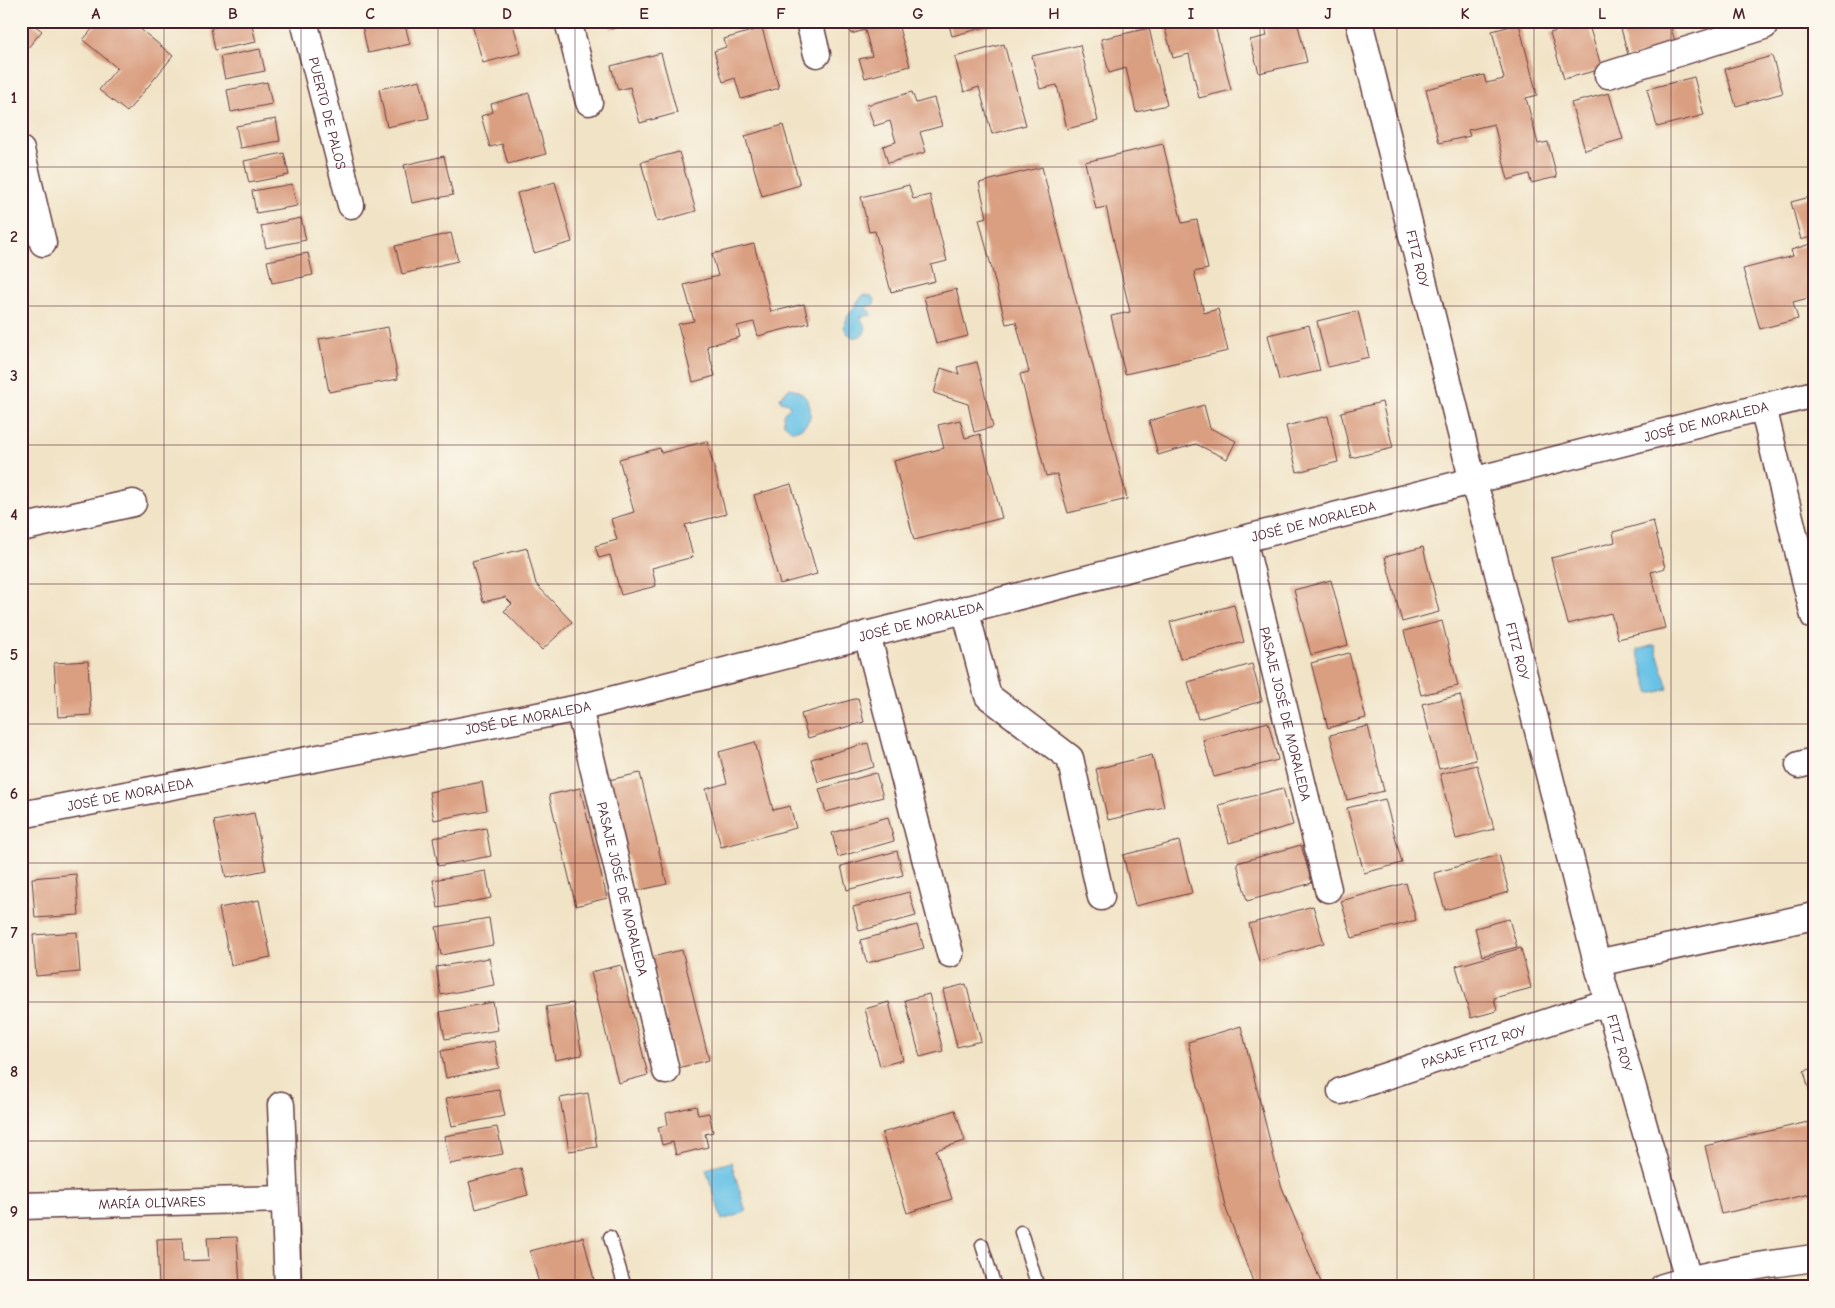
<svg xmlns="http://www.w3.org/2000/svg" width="1835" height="1308" viewBox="0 0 1835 1308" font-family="'Comic Neue',sans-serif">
  <rect width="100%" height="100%" fill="#fbf7ec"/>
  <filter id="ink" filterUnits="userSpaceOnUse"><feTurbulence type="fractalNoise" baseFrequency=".02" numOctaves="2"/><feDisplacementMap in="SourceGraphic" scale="10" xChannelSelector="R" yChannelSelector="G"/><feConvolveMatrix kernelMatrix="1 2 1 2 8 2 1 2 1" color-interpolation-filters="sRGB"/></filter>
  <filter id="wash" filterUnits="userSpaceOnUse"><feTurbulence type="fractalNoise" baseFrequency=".0096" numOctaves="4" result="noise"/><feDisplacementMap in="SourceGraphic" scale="20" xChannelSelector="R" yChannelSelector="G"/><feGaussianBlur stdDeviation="1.12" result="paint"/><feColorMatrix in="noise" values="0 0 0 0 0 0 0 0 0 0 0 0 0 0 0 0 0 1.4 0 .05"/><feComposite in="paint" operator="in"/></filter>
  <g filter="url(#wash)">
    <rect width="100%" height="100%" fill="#f1e3c6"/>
    <!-- water -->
    <g fill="#69c2e6" stroke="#5a7088">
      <polygon points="863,295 871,296 875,299 874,304 869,306 865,310 871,311 872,315 860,317 866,328 863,335 854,338 847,333 844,326 848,316"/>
      <path d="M790 388C813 392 820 426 793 431L784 424 783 414 790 407 788 403 781 401 780 397Z"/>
      <polygon points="1655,645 1668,689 1650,694 1637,650"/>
      <polygon points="731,1162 746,1212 722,1220 706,1169"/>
    </g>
    <g id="blocks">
      <!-- building -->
      <g fill="#da9f81">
        <polygon points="21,21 29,21 42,31 21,56"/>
        <polygon points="99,21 135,21 133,23 173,56 127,112 99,90 117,68 83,40"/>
        <polygon points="245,21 251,21 256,42 215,50 211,28"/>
        <polygon points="361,21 404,21 410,44 368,53"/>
        <polygon points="471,21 512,21 521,53 483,63"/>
        <polygon points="608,21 638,21 638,22 611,29"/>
        <polygon points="847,21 897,21 910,66 865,78 859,59 872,56 865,30 851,34"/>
        <polygon points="948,21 1001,21 1001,23 952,36"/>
        <polygon points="1180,21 1214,21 1231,90 1199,98 1189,54 1173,58 1164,25"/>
        <polygon points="1264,21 1297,21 1307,62 1259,73 1250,40 1267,36"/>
        <polygon points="1619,21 1669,21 1676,45 1629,58"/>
        <polygon points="1588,22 1602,69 1564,79 1550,33"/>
        <polygon points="1519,24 1537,95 1526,98 1538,144 1548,142 1557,177 1531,183 1529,174 1508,180 1494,124 1468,130 1470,136 1439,143 1426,89 1484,75 1486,83 1504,79 1492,31"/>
        <polygon points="762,28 779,88 741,99 735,78 723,82 714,51 726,47 724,39"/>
        <polygon points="1149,28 1167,105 1136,112 1126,68 1109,73 1101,39"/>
        <polygon points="1004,44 1026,125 992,134 979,87 964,92 955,57"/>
        <polygon points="1080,45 1098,121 1067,129 1057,85 1040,89 1032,56"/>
        <polygon points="260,49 265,71 225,79 220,57"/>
        <polygon points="661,53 677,113 640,123 630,87 618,90 611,66"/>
        <polygon points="1772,56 1783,93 1736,106 1725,69"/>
        <polygon points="1694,77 1704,115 1657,127 1647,89"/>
        <polygon points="420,80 429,118 387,127 379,89"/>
        <polygon points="267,82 272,104 231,112 227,90"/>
        <polygon points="912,92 916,103 934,98 942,126 920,132 926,152 888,163 883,146 896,142 890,121 874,126 867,105"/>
        <polygon points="529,93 546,154 508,164 502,144 490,147 481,116 493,112 491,104"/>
        <polygon points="1609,93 1623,139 1585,150 1571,103"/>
        <polygon points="276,119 280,141 240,148 236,126"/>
        <polygon points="783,125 800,185 762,196 745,136"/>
        <polygon points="1163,144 1182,223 1197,220 1208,269 1194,272 1204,313 1218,309 1228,351 1125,374 1111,316 1130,312 1106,207 1096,209 1085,162"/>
        <polygon points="679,152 696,211 657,222 641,162"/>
        <polygon points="284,153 289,175 249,183 244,161"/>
        <polygon points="444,156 453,195 412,203 404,165"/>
        <polygon points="1042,167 1127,499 1068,513 1057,474 1046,476 1020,374 1029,372 1016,322 1006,324 979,219 987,217 979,183"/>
        <polygon points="555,182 572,242 534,253 517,193"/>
        <polygon points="292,184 297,206 256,213 252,191"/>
        <polygon points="909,185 913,199 930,195 947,261 931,265 935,281 891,292 875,231 869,232 861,197"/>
        <polygon points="1814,196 1814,236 1801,240 1791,202"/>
        <polygon points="301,218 306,240 266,248 261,226"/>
        <polygon points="451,233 458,261 402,274 395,246"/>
        <polygon points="1814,243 1814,291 1810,292 1812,297 1793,302 1798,319 1760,329 1743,269 1793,256 1791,250"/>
        <polygon points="754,244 771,312 804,304 809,323 758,336 754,322 737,326 740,337 707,346 715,376 693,382 678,324 694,321 684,285 718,276 712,254"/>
        <polygon points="308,253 313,275 272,283 267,261"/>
        <polygon points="956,289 968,336 936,344 924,297"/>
        <polygon points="1358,311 1369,357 1328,367 1317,321"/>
        <polygon points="1309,325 1320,371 1279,380 1268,335"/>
        <polygon points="388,327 398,379 329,392 319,339"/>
        <polygon points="977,362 993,427 974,432 968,404 934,393 941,368 959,374 957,367"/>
        <polygon points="1382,402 1393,448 1351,458 1341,412"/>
        <polygon points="1204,405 1210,428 1236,441 1227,459 1196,444 1158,455 1149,421"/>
        <polygon points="1328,416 1338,462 1297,472 1286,426"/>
        <polygon points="960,420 965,438 980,434 1002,518 914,540 894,461 944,448 938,425"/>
        <polygon points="707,441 726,514 685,525 693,557 652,568 656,586 621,595 610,555 599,558 595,546 617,540 611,519 634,512 619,459 660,448 661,453"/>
        <polygon points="791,484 817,574 780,584 754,495"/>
        <polygon points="1653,521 1665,568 1651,572 1665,628 1618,639 1611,613 1568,624 1551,558 1615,542 1613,532"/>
        <polygon points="1423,547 1439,612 1402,622 1385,557"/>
        <polygon points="527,548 536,584 572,622 542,650 504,611 512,604 505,597 483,602 472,562"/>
        <polygon points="1331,580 1348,645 1311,655 1294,590"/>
        <polygon points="1234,605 1244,642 1180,659 1170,622"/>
        <polygon points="1442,621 1458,686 1421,695 1404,631"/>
        <polygon points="1349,653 1366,718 1328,728 1311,663"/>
        <polygon points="88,661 91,715 58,717 54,663"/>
        <polygon points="1252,664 1262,701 1198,719 1188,682"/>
        <polygon points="1460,695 1476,760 1439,769 1422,704"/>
        <polygon points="858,698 864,722 808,738 801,714"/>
        <polygon points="1268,722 1278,760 1214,777 1203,740"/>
        <polygon points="1368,726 1384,791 1347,800 1330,735"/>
        <polygon points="755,742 773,810 790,806 796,828 721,847 706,789 727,783 719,752"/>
        <polygon points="868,743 874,767 818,782 811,759"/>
        <polygon points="1152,755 1164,807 1108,820 1096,769"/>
        <polygon points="1477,765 1494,829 1456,839 1440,774"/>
        <polygon points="640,773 667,884 636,891 609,780"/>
        <polygon points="876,773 883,797 826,812 819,789"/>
        <polygon points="482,782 487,810 434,820 429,792"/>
        <polygon points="580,788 607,898 576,906 549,795"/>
        <polygon points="1283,788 1293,825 1229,843 1219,805"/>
        <polygon points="1385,799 1402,863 1364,873 1347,808"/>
        <polygon points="254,813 266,870 226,878 214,821"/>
        <polygon points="888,817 894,841 838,857 832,833"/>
        <polygon points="486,828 491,856 438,866 433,838"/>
        <polygon points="1179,841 1192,893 1135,906 1123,855"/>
        <polygon points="1301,845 1312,883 1247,901 1237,863"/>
        <polygon points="897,851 903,875 847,890 841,866"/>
        <polygon points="1499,855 1509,892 1445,910 1434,873"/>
        <polygon points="486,871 491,898 438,908 433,880"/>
        <polygon points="76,874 79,915 35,918 32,878"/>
        <polygon points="1406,883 1416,920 1352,938 1341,901"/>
        <polygon points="909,892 916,916 859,931 853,907"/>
        <polygon points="259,900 271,957 231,965 219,908"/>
        <polygon points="1313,906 1324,943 1259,961 1249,924"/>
        <polygon points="489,918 493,945 441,955 436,927"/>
        <polygon points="1509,919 1517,947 1482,956 1475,928"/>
        <polygon points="917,925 924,948 867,963 860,940"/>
        <polygon points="77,932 80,972 36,976 33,935"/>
        <polygon points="1521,948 1531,988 1494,998 1497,1011 1471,1018 1456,966"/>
        <polygon points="682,950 709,1060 678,1068 651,957"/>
        <polygon points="489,958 494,985 441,995 436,967"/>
        <polygon points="621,965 648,1075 618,1083 591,972"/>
        <polygon points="966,984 981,1041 957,1047 943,990"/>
        <polygon points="929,994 943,1051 920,1057 905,1000"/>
        <polygon points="493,1002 498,1030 445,1039 440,1012"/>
        <polygon points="889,1002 903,1060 880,1066 865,1009"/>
        <polygon points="573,1003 582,1055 555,1060 546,1007"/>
        <polygon points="1241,1026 1281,1185 1323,1287 1255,1287 1225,1206 1188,1042"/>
        <polygon points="494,1041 499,1068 446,1078 441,1051"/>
        <polygon points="1814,1068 1814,1104 1813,1104 1804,1071"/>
        <polygon points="499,1089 505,1116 452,1126 446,1098"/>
        <polygon points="588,1093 597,1147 569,1151 560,1098"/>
        <polygon points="696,1106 698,1115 709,1113 713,1132 705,1134 708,1147 676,1155 673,1142 662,1145 658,1127 668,1125 666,1113"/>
        <polygon points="955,1110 965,1141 936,1150 952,1199 907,1213 882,1133"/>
        <polygon points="1808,1122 1814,1149 1814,1193 1721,1214 1705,1146"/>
        <polygon points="497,1127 503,1154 450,1164 444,1136"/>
        <polygon points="521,1168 528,1195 476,1209 469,1182"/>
        <polygon points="237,1237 240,1287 159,1287 157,1239 182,1238 183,1261 209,1260 207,1238"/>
        <polygon points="583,1237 596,1287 540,1287 530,1251"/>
        <polygon points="21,1265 27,1265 28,1287 21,1287"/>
      </g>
    </g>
  </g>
  <g filter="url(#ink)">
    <use href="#blocks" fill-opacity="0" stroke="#633c42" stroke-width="1"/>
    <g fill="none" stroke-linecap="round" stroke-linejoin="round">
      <!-- lane casing -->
      <g stroke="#633c42" stroke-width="15">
        <g id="lane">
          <polyline points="1021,1232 1038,1287"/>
          <polyline points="610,1237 625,1287"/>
          <polyline points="982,1245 995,1287"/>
        </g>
      </g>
      <!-- street casing -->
      <g stroke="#633c42" stroke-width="29">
        <g id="street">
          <path id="s1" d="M304 21 351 205"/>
          <polyline points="568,21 589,102"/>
          <polyline points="809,21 817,54"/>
          <path id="s2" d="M1359 21 1473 482 1481 506 1597 963 1688 1279"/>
          <polyline points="1608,75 1764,26 1767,21"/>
          <polyline points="21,150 43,243"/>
          <polyline points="1763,407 1814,616"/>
          <polyline points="21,528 133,503"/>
          <path id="s3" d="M1243 539 1328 889"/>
          <polyline points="965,609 988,696 1070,758 1101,897"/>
          <polyline points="867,634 950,954"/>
          <path id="s4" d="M579 708 666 1071"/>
          <polyline points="1799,765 1814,761"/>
          <path id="s5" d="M21 815 579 708 1814 394"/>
          <polyline points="1597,963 1814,916"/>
          <path id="s6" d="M1341 1091 1608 1002"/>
          <polyline points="281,1105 288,1287"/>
          <path id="s7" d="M21 1206 283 1199"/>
          <path d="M1663 1287C1712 1272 1763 1265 1814 1258"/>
        </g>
      </g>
      <!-- lane -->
      <use href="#lane" stroke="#fff" stroke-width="12"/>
      <!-- street -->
      <use href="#street" stroke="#fff" stroke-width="26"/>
    </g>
  </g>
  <!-- grid -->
  <path fill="none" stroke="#4a1f2b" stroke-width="1" stroke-opacity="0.55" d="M164 21V1287M301 21V1287M438 21V1287M575 21V1287M712 21V1287M849 21V1287M986 21V1287M1123 21V1287M1260 21V1287M1397 21V1287M1534 21V1287M1671 21V1287M21 167H1814M21 306H1814M21 445H1814M21 584H1814M21 724H1814M21 863H1814M21 1002H1814M21 1141H1814"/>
  <g text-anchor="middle" stroke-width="4" stroke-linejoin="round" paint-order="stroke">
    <!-- street labels -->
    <g font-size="14" fill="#4a1f2b" stroke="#fbf7ec">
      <text dy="5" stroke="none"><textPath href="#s1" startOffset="95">PUERTO DE PALOS</textPath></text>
      <text dy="5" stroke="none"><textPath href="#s2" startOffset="245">FITZ ROY</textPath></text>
      <text dy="5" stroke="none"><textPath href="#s5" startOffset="1731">JOSÉ DE MORALEDA</textPath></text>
      <text dy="5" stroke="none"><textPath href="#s5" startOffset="1326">JOSÉ DE MORALEDA</textPath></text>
      <text dy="5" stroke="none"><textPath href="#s5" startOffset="921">JOSÉ DE MORALEDA</textPath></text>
      <text dy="5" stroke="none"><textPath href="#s2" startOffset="650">FITZ ROY</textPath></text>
      <text dy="5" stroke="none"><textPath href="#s3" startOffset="180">PASAJE JOSÉ DE MORALEDA</textPath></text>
      <text dy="5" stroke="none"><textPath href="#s5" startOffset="516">JOSÉ DE MORALEDA</textPath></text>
      <text dy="5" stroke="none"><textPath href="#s5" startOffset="111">JOSÉ DE MORALEDA</textPath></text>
      <text dy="5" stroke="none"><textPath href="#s4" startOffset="186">PASAJE JOSÉ DE MORALEDA</textPath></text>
      <text dy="5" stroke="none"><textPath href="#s2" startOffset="1055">FITZ ROY</textPath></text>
      <text dy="5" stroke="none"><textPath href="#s6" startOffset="140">PASAJE FITZ ROY</textPath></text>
      <text dy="5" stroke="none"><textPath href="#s7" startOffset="131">MARÍA OLIVARES</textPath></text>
    </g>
  </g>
  <!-- margin -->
  <rect width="1835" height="1308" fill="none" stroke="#fbf7ec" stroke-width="55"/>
  <rect x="28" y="28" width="1780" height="1252" fill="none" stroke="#4a1f2b" stroke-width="2"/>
  <g font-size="16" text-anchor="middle" font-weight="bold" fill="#4a1f2b">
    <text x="96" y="19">A</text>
    <text x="233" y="19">B</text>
    <text x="370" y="19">C</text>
    <text x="507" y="19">D</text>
    <text x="644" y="19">E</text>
    <text x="781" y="19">F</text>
    <text x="918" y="19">G</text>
    <text x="1054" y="19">H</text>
    <text x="1191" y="19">I</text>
    <text x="1328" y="19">J</text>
    <text x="1465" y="19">K</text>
    <text x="1602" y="19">L</text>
    <text x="1739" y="19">M</text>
    <text x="14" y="103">1</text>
    <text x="14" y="242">2</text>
    <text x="14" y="381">3</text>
    <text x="14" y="520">4</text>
    <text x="14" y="660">5</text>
    <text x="14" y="799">6</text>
    <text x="14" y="938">7</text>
    <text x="14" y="1077">8</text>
    <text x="14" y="1217">9</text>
  </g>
</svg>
